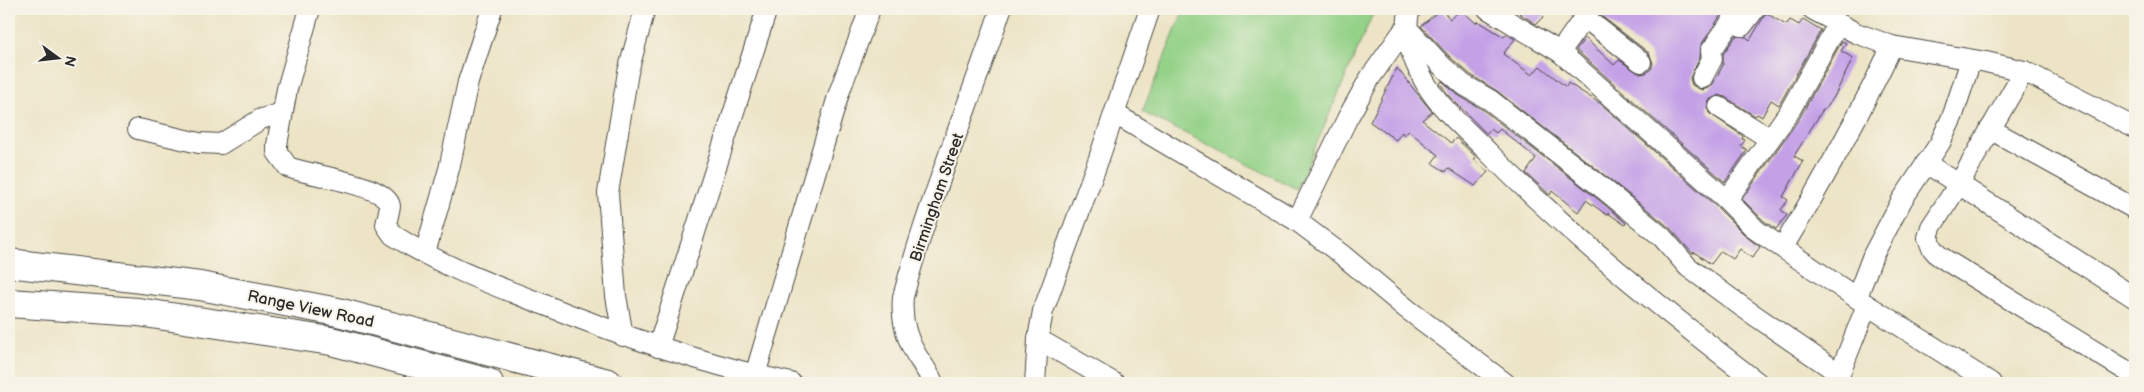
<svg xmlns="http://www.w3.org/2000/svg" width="2144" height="392" viewBox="0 0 2144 392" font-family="'Balsamiq Sans',sans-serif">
  <rect width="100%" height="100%" fill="#f7f3e8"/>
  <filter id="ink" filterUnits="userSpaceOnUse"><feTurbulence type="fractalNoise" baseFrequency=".02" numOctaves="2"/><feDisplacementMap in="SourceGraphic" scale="10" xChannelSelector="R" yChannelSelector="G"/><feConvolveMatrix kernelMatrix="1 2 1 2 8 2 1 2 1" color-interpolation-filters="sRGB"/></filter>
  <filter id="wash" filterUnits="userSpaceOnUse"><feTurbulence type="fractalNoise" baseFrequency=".0096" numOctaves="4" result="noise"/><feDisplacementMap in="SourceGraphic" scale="20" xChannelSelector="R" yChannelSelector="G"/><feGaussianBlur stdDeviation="1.12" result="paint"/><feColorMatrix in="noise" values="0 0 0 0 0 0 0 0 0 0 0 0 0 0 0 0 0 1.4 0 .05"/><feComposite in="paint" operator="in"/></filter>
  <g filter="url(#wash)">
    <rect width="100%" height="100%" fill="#ede4c6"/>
    <!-- green -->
    <polygon fill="#94d288" stroke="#607e5a" points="1184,9 1375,9 1297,189 1142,112"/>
    <g id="blocks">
      <!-- building -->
      <g fill="#c4a1e7">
        <polygon points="1441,9 1450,19 1461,10 1476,23 1478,21 1504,37 1506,34 1515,39 1503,54 1532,75 1540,66 1566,87 1568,83 1601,104 1719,209 1748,238 1760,247 1752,258 1740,249 1733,259 1721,251 1711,264 1694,252 1693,254 1670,228 1612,181 1497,91 1471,75 1450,57 1421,26"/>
        <polygon points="1522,9 1551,9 1536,24 1519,13"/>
        <polygon points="1602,9 1732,9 1721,15 1701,45 1700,57 1690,78 1692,85 1702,90 1708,88 1713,84 1723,65 1723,54 1736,36 1746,37 1750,40 1766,13 1786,25 1790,20 1799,25 1803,19 1821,30 1779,105 1771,100 1762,117 1757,114 1755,116 1725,97 1719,95 1709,100 1707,107 1709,113 1743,136 1742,139 1745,140 1741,146 1747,150 1725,182 1576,50 1585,38 1614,65 1619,60 1640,74 1646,73 1651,69 1653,63 1649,53 1600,15"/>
        <polygon points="1842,41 1846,43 1841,51 1853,58 1834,97 1827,107 1822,111 1794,156 1803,161 1783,197 1788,200 1781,210 1787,215 1776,229 1764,221 1742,199 1799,119"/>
        <polygon points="1397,68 1432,112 1422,120 1451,143 1456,138 1476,157 1474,160 1488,172 1475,186 1448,168 1446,172 1432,163 1438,155 1409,131 1404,135 1402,132 1396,140 1370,122"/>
        <polygon points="1442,81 1458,95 1483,110 1598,199 1626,223 1625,225 1608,213 1607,215 1586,200 1578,212 1552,191 1550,195 1526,173 1536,158 1500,129 1496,133 1491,129 1487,134 1449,96 1440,83"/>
      </g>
    </g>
  </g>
  <g filter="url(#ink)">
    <use href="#blocks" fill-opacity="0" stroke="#484742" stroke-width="1"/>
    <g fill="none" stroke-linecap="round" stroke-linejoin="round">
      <!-- minor casing -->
      <g stroke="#484742" stroke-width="22">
        <g id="minor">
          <path d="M310 9 287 89 277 145V152L288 167C307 175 387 184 390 206L386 225 393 235C441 266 493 285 545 305 625 337 707 365 791 383"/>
          <path d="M1410 9C1402 35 1413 61 1426 84 1442 111 1469 132 1490 154 1573 238 1665 311 1758 383"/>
          <polyline points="1488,9 1560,52 1727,200 1756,230 1867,305 1991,383"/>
          <polyline points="1812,9 1856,33 1892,46 1986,62 2024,71 2135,128"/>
          <polyline points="1584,17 1641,62"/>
          <polyline points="1560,52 1590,9"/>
          <polyline points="2024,71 1959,184 1931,227 1928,238 1932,248 1938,255 1947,261 2135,376"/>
          <polyline points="1702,78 1712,59 1711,51 1731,22 1742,26 1755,9"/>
          <polyline points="1719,107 1770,139"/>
          <polyline points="1115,114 1297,221 1341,254 1407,309 1505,383"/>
          <polyline points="138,129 199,143 221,144 261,119 282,113"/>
          <polyline points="1990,129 2135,209"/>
          <polyline points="1926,163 2135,298"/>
          <polyline points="1727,200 1789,112 1838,24"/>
          <polyline points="1297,221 1347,119 1370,78 1406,27 1442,66 1464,85 1490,100 1605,190 1662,237 1688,267 1741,306 1840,374"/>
          <path d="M1783 247C1823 181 1859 116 1892 46"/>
          <polyline points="425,253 449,169 468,82 492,9"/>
          <polyline points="1857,297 1873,255 1902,200 1940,143 1953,115 1971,60"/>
          <polyline points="623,336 616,296 608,193 628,72 645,9"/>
          <polyline points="1038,339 1114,383"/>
          <polyline points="658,347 767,9"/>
          <polyline points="755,375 839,93 870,9"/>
          <path d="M933 383C929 373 923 365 917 356 906 338 901 318 903 297 929 199 969 105 1001 9"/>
          <polyline points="1035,383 1038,339 1043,311 1098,161 1150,9"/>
          <polyline points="1836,383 1867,305"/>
        </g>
      </g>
      <!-- primary casing -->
      <g stroke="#484742" stroke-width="30">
        <g id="primary">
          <polyline points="9,263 200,286 338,312 608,383"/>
          <polyline points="9,303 138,312 331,341 489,383"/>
        </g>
      </g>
      <!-- minor -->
      <use href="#minor" stroke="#fff" stroke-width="20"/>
      <!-- primary -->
      <use href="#primary" stroke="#fff" stroke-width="28"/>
    </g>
  </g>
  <g text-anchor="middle" stroke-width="4" stroke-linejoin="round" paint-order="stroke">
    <!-- street labels -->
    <g font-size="16" fill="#2b2b2b" stroke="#f7f3e8">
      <text transform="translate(936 197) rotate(-71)" y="6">Birmingham Street</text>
      <text transform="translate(311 308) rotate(12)" y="6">Range View Road</text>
    </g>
  </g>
  <!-- margin -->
  <rect width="2144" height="392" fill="none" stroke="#f7f3e8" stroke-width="30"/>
  <!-- north arrow -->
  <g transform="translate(58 58) rotate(105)" stroke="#f7f3e8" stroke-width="4" paint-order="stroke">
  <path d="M0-4L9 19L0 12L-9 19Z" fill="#2b2b2b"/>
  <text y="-8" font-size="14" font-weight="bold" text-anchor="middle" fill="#2b2b2b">N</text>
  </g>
</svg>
